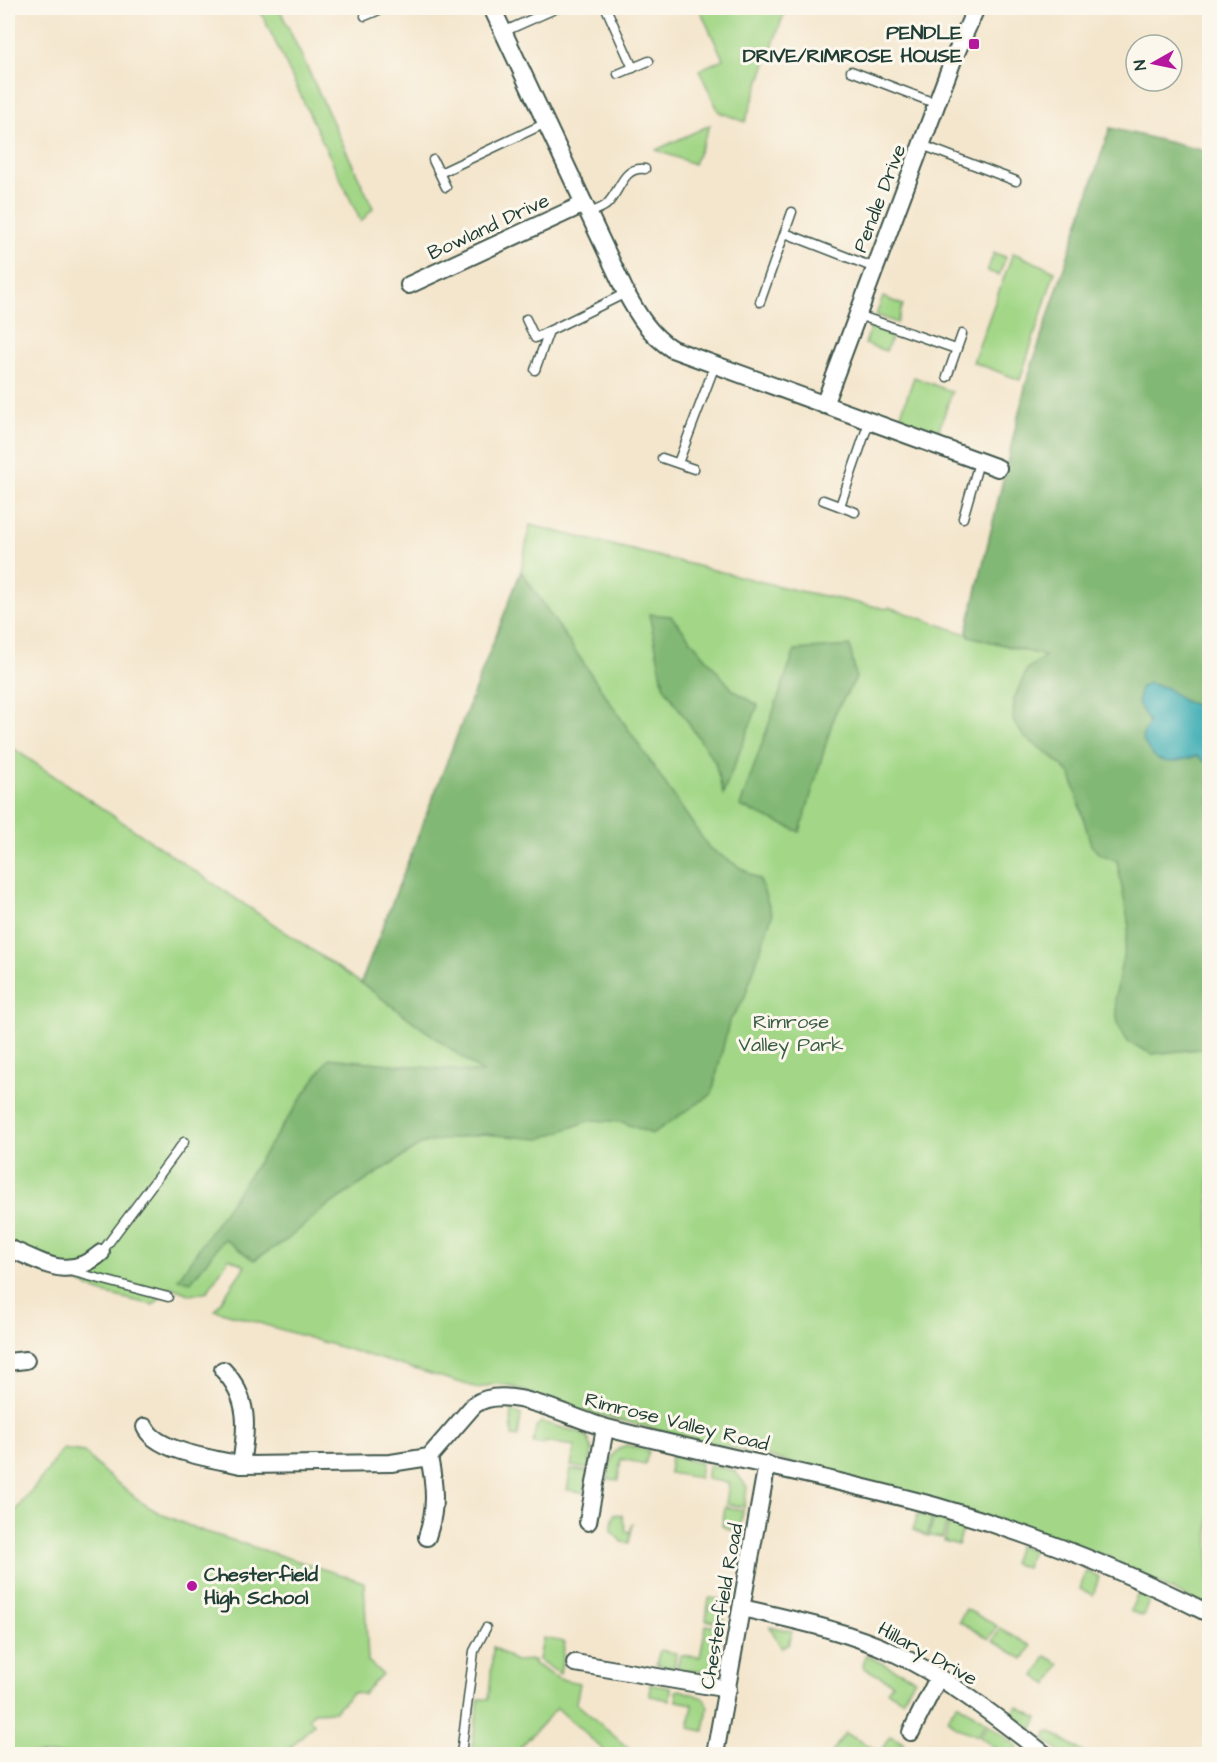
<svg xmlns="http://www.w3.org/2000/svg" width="1217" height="1762" viewBox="0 0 1217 1762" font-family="'Architects Daughter',sans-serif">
  <rect width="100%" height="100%" fill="#fbf7ec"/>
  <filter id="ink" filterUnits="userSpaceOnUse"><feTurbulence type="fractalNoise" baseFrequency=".0167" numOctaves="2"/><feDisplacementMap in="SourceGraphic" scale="12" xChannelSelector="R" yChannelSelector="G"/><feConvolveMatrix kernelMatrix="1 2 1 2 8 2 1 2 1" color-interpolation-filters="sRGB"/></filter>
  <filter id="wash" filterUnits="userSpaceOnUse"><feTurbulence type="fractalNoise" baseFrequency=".008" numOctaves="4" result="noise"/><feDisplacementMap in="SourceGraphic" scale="24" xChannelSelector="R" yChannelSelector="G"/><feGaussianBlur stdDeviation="1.35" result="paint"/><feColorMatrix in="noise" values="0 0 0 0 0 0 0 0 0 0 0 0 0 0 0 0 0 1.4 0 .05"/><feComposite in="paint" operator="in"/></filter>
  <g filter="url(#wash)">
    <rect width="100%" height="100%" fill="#f4e6cd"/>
    <!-- green -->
    <g fill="#a3d787" stroke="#618a5e" stroke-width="1.5">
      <polygon points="259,8 279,8 373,208 361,222"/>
      <polygon points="699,8 786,8 745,122 719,112 699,70 723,59"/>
      <polygon points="710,125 694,164 656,150"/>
      <polygon points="1110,128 1209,152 1209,1608 1125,1567 788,1462 570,1408 507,1385 496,1384 478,1388 215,1310 245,1266 229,1258 208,1291 191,1295 171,1287 153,1305 102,1293 8,1251 8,745 361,983 521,571 530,525 795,590 887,609 889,607 969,635 967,631 1026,384"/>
      <polygon points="994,253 1006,257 999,275 987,271"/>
      <polygon points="1013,253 1055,271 1020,380 973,362"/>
      <polygon points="883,297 903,305 897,323 876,315"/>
      <polygon points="871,326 893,334 886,351 865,344"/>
      <polygon points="914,377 952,392 937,435 899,420"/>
      <polygon points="511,1410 521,1415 518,1437 512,1436"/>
      <polygon points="541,1422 578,1432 588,1438 592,1450 589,1469 571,1466 575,1446 545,1442 544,1445 533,1443 536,1427"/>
      <path d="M627 1445 649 1451 645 1464 621 1459 618 1480 608 1479C611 1464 610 1449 627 1445Z"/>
      <polygon points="62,1449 84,1452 105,1473 144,1504 161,1514 197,1529 364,1582 368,1661 382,1674 363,1694 352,1693 335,1711 314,1712 309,1718 314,1724 284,1754 8,1754 8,1520 48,1470"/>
      <polygon points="671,1456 701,1463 699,1478 669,1473"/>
      <polygon points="709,1465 735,1471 747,1487 744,1507 726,1504 729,1483 706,1479"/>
      <polygon points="571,1469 588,1472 584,1493 567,1490"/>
      <polygon points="725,1507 743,1510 739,1533 722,1526"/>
      <polygon points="614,1514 622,1515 626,1531 630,1532 633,1523 629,1543 622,1542 611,1531"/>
      <polygon points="918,1514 932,1518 927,1536 913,1530"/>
      <polygon points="934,1518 947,1522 942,1538 929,1536"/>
      <polygon points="949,1523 964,1527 958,1545 944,1541"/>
      <polygon points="1018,1546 1032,1550 1026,1568 1012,1563"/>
      <polygon points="1086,1571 1099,1577 1093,1595 1080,1589"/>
      <polygon points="1138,1594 1150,1599 1143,1616 1130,1611"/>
      <polygon points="709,1598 727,1600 723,1624 706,1620"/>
      <polygon points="966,1609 997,1626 989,1639 959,1621"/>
      <polygon points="706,1625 722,1628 713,1667 700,1672 677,1668 680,1655 700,1657"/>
      <polygon points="770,1627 792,1631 788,1645 781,1647"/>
      <polygon points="1000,1628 1031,1646 1023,1659 993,1641"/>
      <polygon points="543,1638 565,1642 560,1674 539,1660"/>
      <polygon points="493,1647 515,1661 534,1660 534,1664 559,1679 580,1683 576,1703 635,1754 608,1754 557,1708 514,1754 471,1754 479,1699 489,1699"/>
      <polygon points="660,1650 676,1653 674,1668 656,1664"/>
      <polygon points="865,1655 915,1679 902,1700 887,1691 892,1683 863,1667"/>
      <polygon points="1046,1656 1060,1664 1048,1685 1035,1676"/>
      <polygon points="650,1684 671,1688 670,1700 650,1696"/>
      <polygon points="680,1690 704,1698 708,1707 704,1731 689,1728 693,1704 677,1701 676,1691"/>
      <polygon points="957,1703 986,1722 978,1736 956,1727 948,1719"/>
      <polygon points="1017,1706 1038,1718 1032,1730 1012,1714"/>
      <polygon points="988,1724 1018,1747 1011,1754 999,1751 980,1737"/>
      <polygon points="1051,1732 1087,1754 1062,1754 1045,1740 1047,1733"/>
      <polygon points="845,1733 878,1751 876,1754 831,1754"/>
      <polygon points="890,1736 904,1743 897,1754 879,1754"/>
    </g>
    <!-- forest -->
    <g fill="#82b874" stroke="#507a54" stroke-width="1.5">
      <polygon points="1110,128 1209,152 1209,1048 1152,1054 1128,1042 1118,1025 1115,998 1129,925 1117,861 1098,853 1091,845 1071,775 1050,755 1024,737 1013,721 1014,699 1027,669 1045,656 969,636 967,631 1026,384"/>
      <polygon points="521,571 709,848 760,880 772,915 744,999 729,1022 712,1094 652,1134 622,1122 591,1120 540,1139 483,1134 423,1143 323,1209 287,1240 254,1260 224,1239 191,1282 178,1279 329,1058 483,1073 361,983"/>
      <polygon points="649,614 671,616 733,690 758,705 723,794 715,762 664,687"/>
      <polygon points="850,646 856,678 835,713 800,832 740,806 795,650"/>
    </g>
    <!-- water -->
    <path fill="#3cadb4" stroke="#2e7574" stroke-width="1.5" d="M1148 683 1167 688 1182 700 1209 710V765L1197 756C1170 764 1154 768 1142 737L1149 723 1138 703 1140 688Z"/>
  </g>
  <g filter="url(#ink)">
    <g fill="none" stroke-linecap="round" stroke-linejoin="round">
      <!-- service casing -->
      <g stroke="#3f564b" stroke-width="11">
        <g id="service">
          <polyline points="606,8 633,68"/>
          <polyline points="365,16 384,8"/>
          <polyline points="503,32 557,8"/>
          <polyline points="851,71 937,104"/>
          <polyline points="618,74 649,61"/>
          <polyline points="922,145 1016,181"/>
          <polyline points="433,160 446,187"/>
          <polyline points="440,173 546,123"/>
          <path d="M588 214C593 211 601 209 606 205 620 193 622 166 645 169"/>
          <polyline points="785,233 875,268"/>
          <polyline points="760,302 792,212"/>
          <polyline points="858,315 956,349"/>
          <polyline points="526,319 535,338 549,331 535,370"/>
          <polyline points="549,331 626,293"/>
          <polyline points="947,377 962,334"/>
          <polyline points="662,458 694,469"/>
          <polyline points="678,463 715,365"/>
          <polyline points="823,500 855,512"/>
          <polyline points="840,506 869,422"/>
          <polyline points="963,518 979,462"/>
          <polyline points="101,1253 184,1142"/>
          <polyline points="70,1271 168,1297"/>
          <polyline points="461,1754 474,1651 486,1628"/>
        </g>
      </g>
      <!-- minor casing -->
      <g stroke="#3f564b" stroke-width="20">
        <g id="minor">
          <path d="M492 8 626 293C638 315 650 335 672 349L998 468"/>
          <polyline points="409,285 584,204"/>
          <polyline points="824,405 953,60 976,8"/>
          <path d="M8 1248C44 1262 67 1282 101 1253"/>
          <polyline points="8,1362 26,1360"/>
          <path d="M223 1370C250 1398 247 1428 241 1465L391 1463 429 1457 474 1405C507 1381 571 1419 607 1428 716 1456 826 1476 935 1506 1029 1533 1122 1569 1210 1614"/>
          <path d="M145 1427C156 1452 216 1459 241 1465"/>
          <polyline points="588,1522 605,1428"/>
          <path d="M427 1537C437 1508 435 1486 429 1457"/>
          <path d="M742 1608C793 1620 844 1630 892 1652 947 1677 996 1717 1044 1754"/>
          <polyline points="575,1663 728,1689"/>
          <polyline points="911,1732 938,1678"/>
          <polyline points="715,1754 767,1464"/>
        </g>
      </g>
      <!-- service -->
      <use href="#service" stroke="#fff" stroke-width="8"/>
      <!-- minor -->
      <use href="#minor" stroke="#fff" stroke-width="16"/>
    </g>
  </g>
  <!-- markers -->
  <g fill="#b5179e" stroke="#fbf7ec" stroke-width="2">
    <rect x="968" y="38" width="12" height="12" rx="3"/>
    <circle cx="192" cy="1586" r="6"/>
  </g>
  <g text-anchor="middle" stroke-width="6" stroke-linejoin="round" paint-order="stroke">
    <!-- poi labels -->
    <g font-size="20" font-weight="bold" fill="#1f3d34" stroke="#fbf7ec" text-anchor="end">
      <text x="962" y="39">PENDLE<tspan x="962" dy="23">DRIVE/RIMROSE HOUSE</tspan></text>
      <text x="204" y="1581" text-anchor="start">Chesterfield<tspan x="204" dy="23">High School</tspan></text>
    </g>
    <!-- street labels -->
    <g font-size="20" fill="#1f3d34" stroke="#fbf7ec">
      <text transform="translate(879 198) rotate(-69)" y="7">Pendle Drive</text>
      <text transform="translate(488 226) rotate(-25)" y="7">Bowland Drive</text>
      <text transform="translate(677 1421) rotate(14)" y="7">Rimrose Valley Road</text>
      <text transform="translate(721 1606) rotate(-80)" y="7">Chesterfield Road</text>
      <text transform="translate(928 1653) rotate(29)" y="7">Hillary Drive</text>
    </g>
    <!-- park labels -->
    <g font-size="20" fill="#395c45" stroke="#fbf7ec">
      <text x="791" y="1028">Rimrose<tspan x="791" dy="23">Valley Park</tspan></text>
    </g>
  </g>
  <!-- margin -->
  <rect width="1217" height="1762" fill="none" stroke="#fbf7ec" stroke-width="30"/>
  <!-- north arrow -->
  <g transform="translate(1154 63) rotate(261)"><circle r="28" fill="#fbf7ec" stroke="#a3ada2" stroke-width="1.5"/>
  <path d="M0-4.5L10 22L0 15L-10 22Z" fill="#b5179e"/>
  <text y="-9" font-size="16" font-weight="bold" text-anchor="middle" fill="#1f3d34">N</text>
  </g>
</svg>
